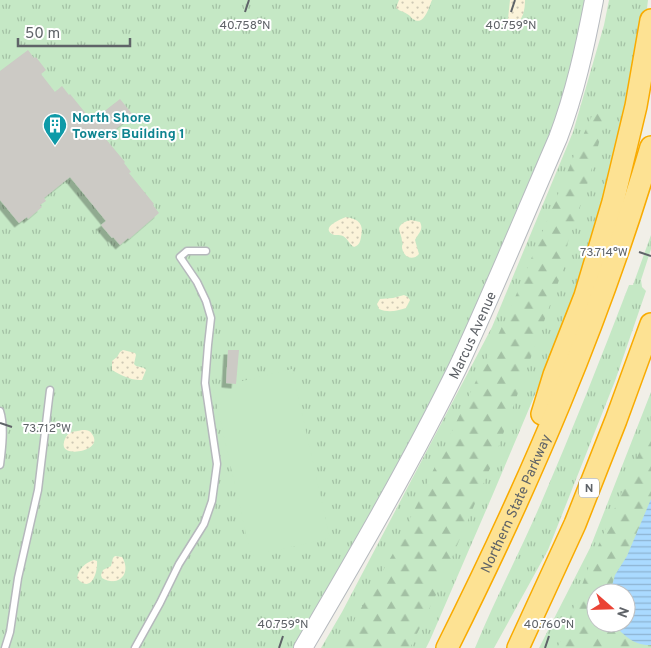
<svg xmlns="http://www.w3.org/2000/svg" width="651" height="648" viewBox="0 0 651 648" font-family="Overpass,sans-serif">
  <defs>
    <pattern id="grass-tufts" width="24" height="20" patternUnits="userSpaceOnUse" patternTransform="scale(1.25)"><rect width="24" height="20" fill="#c5e8c5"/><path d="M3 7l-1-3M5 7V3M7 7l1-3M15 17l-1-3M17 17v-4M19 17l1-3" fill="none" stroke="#a3c0a4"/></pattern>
    <pattern id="forest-firs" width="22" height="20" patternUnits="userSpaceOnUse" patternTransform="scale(1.25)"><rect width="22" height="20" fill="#c5e8c5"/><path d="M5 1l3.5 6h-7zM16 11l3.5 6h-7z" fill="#a3c0a4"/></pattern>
    <pattern id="sand-dots" width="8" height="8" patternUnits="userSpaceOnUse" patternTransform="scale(1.25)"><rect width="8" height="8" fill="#fbf3d9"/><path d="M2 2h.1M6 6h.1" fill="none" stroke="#cec8b4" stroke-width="1.8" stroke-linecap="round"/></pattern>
    <pattern id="water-rules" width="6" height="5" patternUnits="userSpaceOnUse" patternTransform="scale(1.25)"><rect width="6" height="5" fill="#aadaff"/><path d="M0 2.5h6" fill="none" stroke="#8eb4d2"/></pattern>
    <filter id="shadow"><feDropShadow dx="-4.5" dy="4.5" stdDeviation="0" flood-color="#0004"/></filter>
  </defs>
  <rect width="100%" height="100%" fill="#f1efe8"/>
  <!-- grass -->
  <g fill="url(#grass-tufts)" fill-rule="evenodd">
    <polygon points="0,0 594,0 579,68 474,332 303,648 0,648"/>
    <polygon points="609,0 648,0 645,25 610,179 566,321 493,494 430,640 426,648 321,648 342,612 492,327 573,132 604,25"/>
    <path d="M651 235V249L641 280 642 287 646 291 615 381 548 550 494 648H475C495 599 520 552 541 503 572 431 601 358 629 285H633Z"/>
    <path d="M651 392V648H539L590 548ZM596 593H626V623H596Z"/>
  </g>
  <!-- forest -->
  <g fill="url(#forest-firs)">
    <polygon points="596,107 607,114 588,182 568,242 562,272 494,459 435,597 410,648 338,648 395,550 509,312 576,151"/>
    <polygon points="651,426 651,499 627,556 615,575 610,593 596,593 596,623 613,623 644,646 651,645 651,648 557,648 563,636 588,569"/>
  </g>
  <!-- sand -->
  <g fill="url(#sand-dots)">
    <path d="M399 0H432C429 7 424 27 413 19 411 18 411 17 410 16 406 12 401 12 396 8Z"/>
    <path d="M510 0H525C525 10 523 19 515 26L509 23 508 19Z"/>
    <path d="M346 217C359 219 364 224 361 237 360 243 359 245 354 247 349 244 348 239 343 236 339 234 335 236 332 234 321 227 341 219 346 217Z"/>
    <path d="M411 220 420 222C424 230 418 234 415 240L419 254C413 261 404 258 402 248 402 241 404 248 402 241 402 235 397 230 400 226 403 222 407 221 411 220Z"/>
    <path d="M404 295 408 297 410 300 406 308C397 311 388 313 379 309L377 304 380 299 393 298Z"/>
    <path d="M123 350 135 353 136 355 134 364 136 366 144 368 146 370 142 380C133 381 120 375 112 370V361L117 357 120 352Z"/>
    <path d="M82 430C86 430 90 430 92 434 104 450 67 457 64 447 63 444 64 441 65 439 68 431 74 432 82 430Z"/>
    <path d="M115 556 122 557C132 573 119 588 102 578L101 575 103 570 111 566 113 558Z"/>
    <path d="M94 560 97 561C98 574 90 594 77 578 78 569 86 562 94 560Z"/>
  </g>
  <!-- garden -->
  <polygon fill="#c5e8c5" points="292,369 330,538 251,556 213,388"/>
  <!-- water -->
  <path fill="url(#water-rules)" d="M651 499V645C634 646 624 635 613 624V623H626V593H610L615 575 627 556Z"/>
  <!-- building -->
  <g fill="#cccac5" filter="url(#shadow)">
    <polygon points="28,50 34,58 36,57 46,70 41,74 55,92 62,86 69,95 70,94 92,121 120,99 133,115 105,138 125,162 124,163 131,172 129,173 154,204 153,205 159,213 129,239 128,238 120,245 113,237 112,238 101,225 106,221 70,177 44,198 46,201 40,205 42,207 28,219 27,217 19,223 0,200 0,71"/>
    <polygon points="228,350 239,350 236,384 226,383"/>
  </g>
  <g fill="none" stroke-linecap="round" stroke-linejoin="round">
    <!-- lane casing -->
    <g stroke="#b5b8bc" stroke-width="9">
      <g id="lane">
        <path d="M0 411C5 426 2 449 0 465"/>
        <polyline points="5,648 10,632 18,578 38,490 50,390"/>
        <polyline points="135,648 160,603 179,564 204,524 212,501 217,464 205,383 208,345 211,318 206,301 197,282 180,257 187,251 206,251"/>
      </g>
    </g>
    <!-- secondary casing -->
    <g stroke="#b6babf" stroke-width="20">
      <g id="secondary">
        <path id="s1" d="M303 648C357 556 411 463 458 367 493 292 525 214 558 138 575 93 585 47 594 0"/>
      </g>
    </g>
    <!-- highway casing -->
    <g stroke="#f9ab00" stroke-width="24">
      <g id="highway">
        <polyline points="542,414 554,375 585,296 613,202 636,106 651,20"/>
        <path id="s2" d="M447 648C528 486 600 321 651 147"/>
        <polyline points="518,648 575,524 616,420 651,324"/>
      </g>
    </g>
    <!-- lane -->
    <use href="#lane" stroke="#fff" stroke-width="6"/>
    <!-- secondary -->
    <use href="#secondary" stroke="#fff" stroke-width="18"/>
    <!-- highway -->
    <use href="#highway" stroke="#fde293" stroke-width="21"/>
  </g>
  <!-- ticks -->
  <path fill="none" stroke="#5f6368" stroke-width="2" d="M245 12 249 0M511 12 515 0M639 252 651 256M0 423 12 427M279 648 283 636M545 648 549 636"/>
  <!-- icons -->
  <defs>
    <g id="building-pin" transform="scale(1.25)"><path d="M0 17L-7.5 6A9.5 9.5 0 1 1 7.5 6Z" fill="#0f9aa8" stroke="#fff"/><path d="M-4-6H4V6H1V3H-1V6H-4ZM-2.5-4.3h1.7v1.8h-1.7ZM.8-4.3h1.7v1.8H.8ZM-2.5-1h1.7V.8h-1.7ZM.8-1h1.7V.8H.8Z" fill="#fff"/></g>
  </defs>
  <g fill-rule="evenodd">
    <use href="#building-pin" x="55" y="125"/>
  </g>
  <g text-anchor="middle" stroke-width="4" stroke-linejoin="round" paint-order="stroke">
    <!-- shield labels -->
    <rect fill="#fff" stroke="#8f9295" stroke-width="1" x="579" y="478.5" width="20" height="19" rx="4"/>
    <g font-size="12" font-weight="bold" fill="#5f6368">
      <text x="589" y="492">N</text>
    </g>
    <!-- culture labels -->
    <g font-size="14" font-weight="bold" fill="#0d838f" stroke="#fff" text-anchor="start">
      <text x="72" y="122">North Shore<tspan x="72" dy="16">Towers Building 1</tspan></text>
    </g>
    <!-- street labels -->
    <g font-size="14" fill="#5f6368" stroke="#fff">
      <text dy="5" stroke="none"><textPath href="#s1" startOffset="356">Marcus Avenue</textPath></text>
      <text dy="5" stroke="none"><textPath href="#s2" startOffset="160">Northern State Parkway</textPath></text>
    </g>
  </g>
  <g font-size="12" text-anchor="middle" fill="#5f6368" stroke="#fff" stroke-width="4" stroke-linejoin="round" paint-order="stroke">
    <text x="245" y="29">40.758°N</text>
    <text x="511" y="29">40.759°N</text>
    <text x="604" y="256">73.714°W</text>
    <text x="47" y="432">73.712°W</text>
    <text x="283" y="628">40.759°N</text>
    <text x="549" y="628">40.760°N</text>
  </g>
  <!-- north arrow -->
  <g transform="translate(611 608) rotate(110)"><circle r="24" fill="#ffffff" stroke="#bfc1c3"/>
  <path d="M0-4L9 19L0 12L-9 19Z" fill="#ea4335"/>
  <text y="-8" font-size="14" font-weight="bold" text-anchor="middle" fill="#5f6368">N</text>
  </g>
  <!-- scale -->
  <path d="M18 38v8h112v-8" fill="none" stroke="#5f6368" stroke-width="2.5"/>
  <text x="25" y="38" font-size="15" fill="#5f6368" stroke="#ffffff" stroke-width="4" paint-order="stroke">50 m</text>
</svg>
